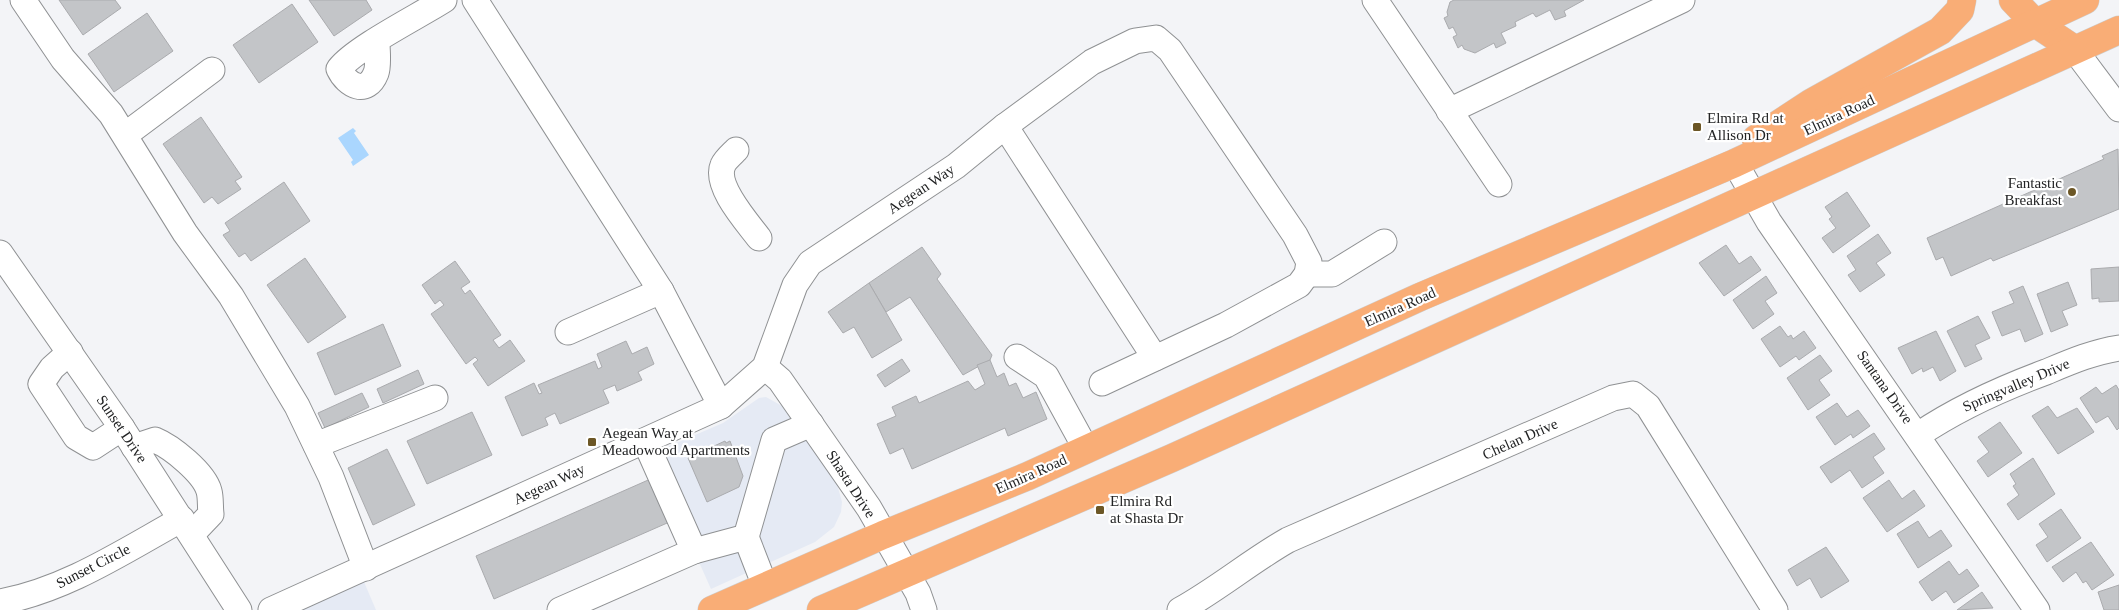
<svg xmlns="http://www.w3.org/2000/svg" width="2119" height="610" viewBox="0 0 2119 610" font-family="Georgia,serif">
  <rect width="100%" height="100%" fill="#f3f4f7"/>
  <!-- built -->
  <g fill="#e5eaf4">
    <polygon points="766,397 782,406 837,484 842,502 841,512 834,527 815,542 711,589 651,454 723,423 759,398"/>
    <polygon points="364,582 376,610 300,610"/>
  </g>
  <!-- water -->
  <polygon fill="#aad6fe" points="353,128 356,131 354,133 369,155 353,166 351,162 353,160 338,138"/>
  <!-- building -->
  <g fill="#c3c5c8" stroke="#aaabae">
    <polygon points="59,0 115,0 121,8 83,35"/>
    <polygon points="309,0 366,0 372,10 334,36"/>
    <polygon points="1454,0 1584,0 1564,11 1566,16 1555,20 1550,10 1536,17 1533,13 1515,22 1516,26 1501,33 1506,43 1496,48 1494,43 1475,53 1464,49 1462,45 1458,48 1453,37 1457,35 1453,27 1449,29 1444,18 1448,16 1447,12 1450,2"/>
    <polygon points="292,4 318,42 259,83 233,45"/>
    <polygon points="147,13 173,51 114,92 88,54"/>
    <polygon points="201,117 242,177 235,181 241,189 218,204 212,197 204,203 163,144"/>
    <polygon points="2118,149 2119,209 1993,261 1991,258 1951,276 1943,257 1936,260 1927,238 2104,159 2102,156"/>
    <polygon points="284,182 310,221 251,261 245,253 239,257 223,235 230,231 225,223"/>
    <polygon points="1847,192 1870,226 1833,253 1822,238 1836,228 1829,219 1832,217 1825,207"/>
    <polygon points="1878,234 1891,253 1876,263 1885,275 1860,292 1848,275 1856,270 1847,256"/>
    <polygon points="1726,245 1739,264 1751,256 1761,270 1724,296 1699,263"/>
    <polygon points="922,247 941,274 937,279 992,355 990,360 963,375 910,297 886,312 869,283"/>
    <polygon points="305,258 346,317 308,343 267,285"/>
    <polygon points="455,261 470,282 461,288 465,294 470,290 501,335 493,340 499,348 510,340 525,361 488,386 473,364 478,360 475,357 466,364 431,314 444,305 440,300 435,304 422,285"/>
    <polygon points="2119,267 2119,301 2099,302 2099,298 2092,299 2091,269"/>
    <polygon points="1766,276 1777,293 1765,301 1774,314 1753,329 1733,300"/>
    <polygon points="2068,282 2077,305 2062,311 2068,325 2051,332 2037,294"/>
    <polygon points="869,283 902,340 872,358 854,327 843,333 828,312"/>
    <polygon points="2023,286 2043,334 2025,342 2020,329 2002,336 1992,312 2014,303 2009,292"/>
    <polygon points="1978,316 1990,338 1975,345 1982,359 1965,367 1947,331"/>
    <polygon points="383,324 401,366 335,395 317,353"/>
    <polygon points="1780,326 1788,337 1791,335 1793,339 1804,331 1816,348 1799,360 1796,356 1780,367 1761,339"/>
    <polygon points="1936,331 1956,371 1940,381 1933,367 1923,372 1922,368 1912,374 1898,348"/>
    <polygon points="626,341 632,354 647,347 654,364 638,372 642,380 617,391 615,385 603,390 609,403 560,424 555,413 545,418 548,425 522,436 505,397 534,383 539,394 542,393 538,385 595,361 598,369 602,367 597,354"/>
    <polygon points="1820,355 1832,371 1819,380 1830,395 1808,410 1787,378"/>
    <polygon points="902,359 910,371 885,387 877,375"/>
    <polygon points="990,360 997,377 1004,373 1009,386 1016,383 1023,398 1036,392 1047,419 1008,436 1005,428 912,469 903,448 890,454 877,424 896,416 892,407 916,396 919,403 968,381 975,390 985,384 977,365"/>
    <polygon points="418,370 424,384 383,403 377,389"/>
    <polygon points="2116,385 2119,390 2119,428 2117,430 2108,416 2096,423 2080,398 2096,387 2102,394"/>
    <polygon points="362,393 369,407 325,428 318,413"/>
    <polygon points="1837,403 1847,417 1858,410 1870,426 1853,438 1851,434 1835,445 1816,417"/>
    <polygon points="2048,406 2057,418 2077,408 2094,432 2058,454 2032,416"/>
    <polygon points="472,412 492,455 427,484 407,441"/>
    <polygon points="2000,422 2022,453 1988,477 1977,461 1989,452 1978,437"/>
    <polygon points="1874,433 1885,449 1873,457 1884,473 1862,488 1850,470 1831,483 1820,467"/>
    <polygon points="725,441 726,443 730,441 743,476 739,487 707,502 688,458"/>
    <polygon points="387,449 415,505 373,525 348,468"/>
    <polygon points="2033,458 2055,494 2018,520 2007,504 2019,495 2013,486 2016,484 2010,474"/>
    <polygon points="655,477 674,520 494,599 476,556"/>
    <polygon points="1889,480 1902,499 1914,490 1925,506 1887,532 1863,498"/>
    <polygon points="2061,509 2081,538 2047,562 2036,545 2048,537 2039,524"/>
    <polygon points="1918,521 1929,538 1941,530 1952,546 1918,568 1897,534"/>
    <polygon points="2091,542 2114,575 2092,590 2086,581 2083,583 2076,572 2063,582 2052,567"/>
    <polygon points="1826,547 1849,581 1821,598 1810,578 1797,586 1788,570"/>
    <polygon points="1949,561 1959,575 1967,569 1979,586 1954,603 1946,591 1932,601 1919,582"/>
    <polygon points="2119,585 2119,610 2104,610 2098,592"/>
    <polygon points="1982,592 1993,608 1957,610"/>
  </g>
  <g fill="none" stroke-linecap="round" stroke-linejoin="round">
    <!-- minor casing -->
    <g stroke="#8f9193" stroke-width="27">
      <g id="minor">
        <polyline points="23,0 63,59 111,114 185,233 231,296 297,406 331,477 366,568"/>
        <polyline points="475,0 661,291 721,406"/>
        <polyline points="1375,0 1499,184"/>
        <path d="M377 42C377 51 379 65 376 73 367 96 347 86 339 69 355 48 419 16 444 0"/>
        <polyline points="2074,49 2119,109"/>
        <polyline points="1449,111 1682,0"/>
        <polyline points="1005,126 1155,358"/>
        <polyline points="125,135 212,70"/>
        <path d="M736 150C732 154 725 160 723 165 714 186 747 222 759 238"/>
        <polyline points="1735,163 1769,222 2037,610"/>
        <polyline points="0,253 122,428 239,610"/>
        <polyline points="1307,274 1332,274 1384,242"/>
        <polyline points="568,332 661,291"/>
        <polyline points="70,352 52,368 41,384 76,437 93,447 122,428"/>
        <polyline points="1017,357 1046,376 1086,449"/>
        <polyline points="765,367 780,380 869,508 918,593 924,610"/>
        <path d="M1918 435C1958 408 2000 389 2046 372 2070 362 2093 352 2119 348"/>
        <polyline points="316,445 435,398"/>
        <path d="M134 447 155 440C172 447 204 473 209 491 211 498 210 507 211 514L192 534"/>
        <polyline points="746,537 765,586"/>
        <polyline points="694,551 746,537 774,440 811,424"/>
        <path d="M0 602C66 590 124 551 182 519"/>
        <polyline points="271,610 721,406 765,367 795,285 810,263 956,166 1005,126 1092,62 1135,41 1156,38 1170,50 1295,235 1309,262 1307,274 1299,285 1226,325 1102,383"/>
        <polyline points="560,610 694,551 645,441"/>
        <path d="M1180 610C1218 589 1251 561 1288 540L1613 398 1633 394 1648 406 1775 610"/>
      </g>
    </g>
    <!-- major casing -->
    <g stroke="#cecfcf" stroke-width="29">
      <g id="major">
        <polyline points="2013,0 2035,23 2074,49"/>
        <polyline points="1756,139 1811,103 1940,31 1960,10 1962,0"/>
        <polyline points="712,610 883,535 1028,476 1420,297 1735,163 2085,0"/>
        <polyline points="821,610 1172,458 2119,30"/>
      </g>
    </g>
    <!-- minor -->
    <use href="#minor" stroke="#fff" stroke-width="25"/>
    <!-- major -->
    <use href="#major" stroke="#f9ad76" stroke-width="28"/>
  </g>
  <!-- markers -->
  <g fill="#6c5726" stroke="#fff" stroke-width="2">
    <rect x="1692" y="122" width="10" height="10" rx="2.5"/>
    <circle cx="2072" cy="192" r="5"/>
    <rect x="587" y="437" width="10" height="10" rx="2.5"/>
    <rect x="1095" y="505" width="10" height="10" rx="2.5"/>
  </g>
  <g text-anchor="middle" stroke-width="4.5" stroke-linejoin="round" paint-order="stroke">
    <!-- street labels -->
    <g font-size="15" fill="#222324" stroke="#fff">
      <text transform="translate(1839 115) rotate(-25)" y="5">Elmira Road</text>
      <text transform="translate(921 189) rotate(-34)" y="5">Aegean Way</text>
      <text transform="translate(1400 307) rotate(-24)" y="5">Elmira Road</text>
      <text transform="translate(2016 385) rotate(-23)" y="5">Springvalley Drive</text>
      <text transform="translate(1885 387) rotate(55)" y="5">Santana Drive</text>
      <text transform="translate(122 429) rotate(56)" y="5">Sunset Drive</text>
      <text transform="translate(1520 439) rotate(-24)" y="5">Chelan Drive</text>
      <text transform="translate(1031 474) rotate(-24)" y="5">Elmira Road</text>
      <text transform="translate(549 484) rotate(-25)" y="5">Aegean Way</text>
      <text transform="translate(851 484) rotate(57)" y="5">Shasta Drive</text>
      <text transform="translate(93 566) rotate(-27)" y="5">Sunset Circle</text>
    </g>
    <!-- poi labels -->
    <g font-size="15" fill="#222324" stroke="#fff" text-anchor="start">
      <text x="1707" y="123">Elmira Rd at<tspan x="1707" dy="17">Allison Dr</tspan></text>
      <text x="2062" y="188" text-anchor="end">Fantastic<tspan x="2062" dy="17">Breakfast</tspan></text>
      <text x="602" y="438">Aegean Way at<tspan x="602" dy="17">Meadowood Apartments</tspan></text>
      <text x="1110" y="506">Elmira Rd<tspan x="1110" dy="17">at Shasta Dr</tspan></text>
    </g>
  </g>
</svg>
